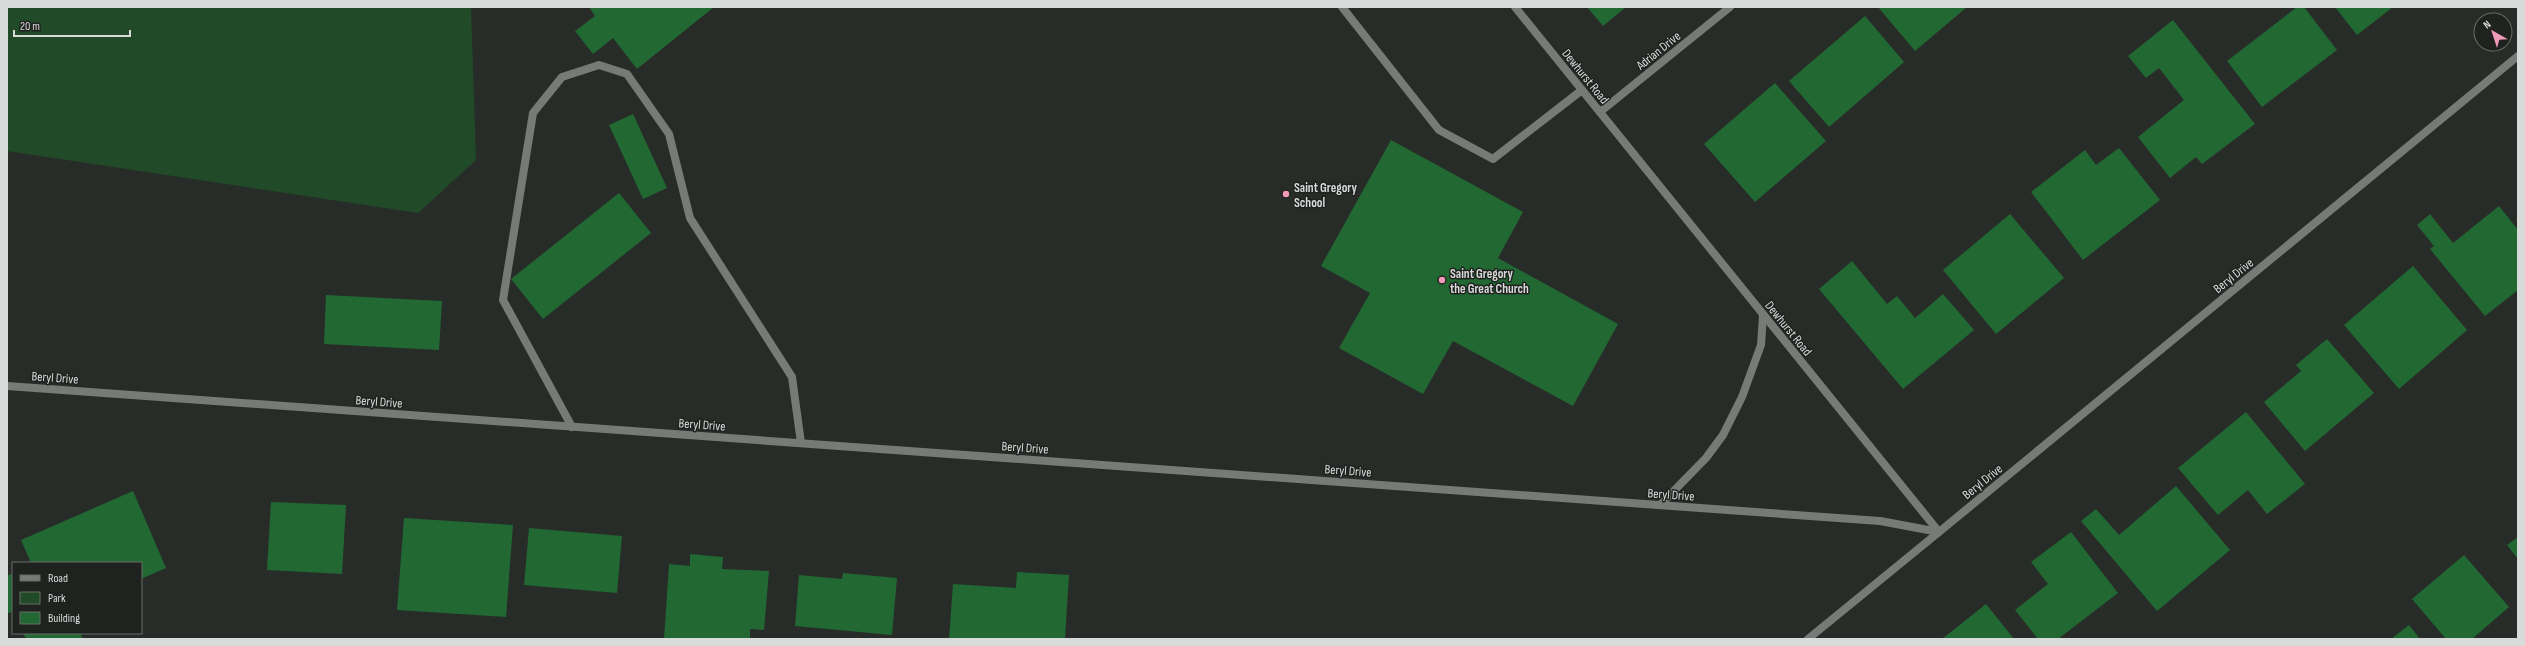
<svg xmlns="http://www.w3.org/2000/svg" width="2525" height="646" viewBox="0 0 2525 646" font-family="'Sofia Sans Condensed',sans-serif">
  <rect width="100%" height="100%" fill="#282c29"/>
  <!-- green -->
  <polygon fill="#204a28" points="8,7 471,7 476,160 418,213 7,151"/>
  <!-- building -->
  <g fill="#216832">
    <polygon points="589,7 714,7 637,69 613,38 593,54 575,31 595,16"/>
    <polygon points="1587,7 1626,7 1603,26"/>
    <polygon points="1878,7 1967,7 1915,51"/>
    <polygon points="2297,7 2304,7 2337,50 2262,107 2227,61"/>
    <polygon points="2335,7 2393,7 2357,35"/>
    <polygon points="1865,16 1904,62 1829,127 1789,81"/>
    <polygon points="2173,20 2255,124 2202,164 2196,157 2170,178 2138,137 2184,100 2159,68 2146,78 2128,56"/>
    <polygon points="1775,83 1826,141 1755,202 1704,144"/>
    <polygon points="633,114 667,188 643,199 609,125"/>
    <polygon points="1391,140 1523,212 1498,258 1618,324 1573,406 1453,341 1423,394 1339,348 1370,293 1321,266"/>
    <polygon points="2119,148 2160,200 2083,260 2031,192 2085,150 2096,165"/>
    <polygon points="619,193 651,233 543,319 511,279"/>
    <polygon points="2499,206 2518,230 2518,290 2485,316 2430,249 2434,246 2417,225 2430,214 2453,243"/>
    <polygon points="2010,214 2064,278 1996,334 1943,270"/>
    <polygon points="1852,261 1887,304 1897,296 1915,318 1943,294 1974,330 1903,389 1819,289"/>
    <polygon points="2413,266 2467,330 2399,389 2344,325"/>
    <polygon points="326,295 442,301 439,350 324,344"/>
    <polygon points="2327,339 2374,393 2305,451 2264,402 2301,371 2296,365"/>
    <polygon points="2246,412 2305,484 2267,514 2248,490 2218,515 2178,468"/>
    <polygon points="2176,486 2230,550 2157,611 2081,521 2096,509 2119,535"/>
    <polygon points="133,491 166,568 141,579 141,563 31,563 21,540"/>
    <polygon points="271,502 346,505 342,574 267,570"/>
    <polygon points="404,518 513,525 506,617 397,610"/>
    <polygon points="529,528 622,536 617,593 524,585"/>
    <polygon points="2071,532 2118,593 2058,639 2038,639 2015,610 2048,584 2031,562"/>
    <polygon points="2518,537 2518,559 2507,545"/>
    <polygon points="690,554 723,557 722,569 769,571 764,630 750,629 750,639 664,639 669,564 690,566"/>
    <polygon points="2464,555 2509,607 2472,639 2446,639 2412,599"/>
    <polygon points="1017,572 1069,575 1065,639 949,639 953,584 1016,588"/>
    <polygon points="13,573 13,611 7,614 7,576"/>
    <polygon points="843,573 897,578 892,635 795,626 799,575 842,579"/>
    <polygon points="1986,604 2014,639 1942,639"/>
    <polygon points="2409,625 2420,639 2391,639"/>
    <polygon points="23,633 80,633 83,639 26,639"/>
  </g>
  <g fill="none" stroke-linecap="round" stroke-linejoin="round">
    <!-- service -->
    <g stroke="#787a78" stroke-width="8">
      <polyline points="1342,7 1439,130 1493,159 1582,90"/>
      <polyline points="572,427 503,300 533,113 562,77 599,65 627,74 669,134 690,218 792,377 801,443"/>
      <polyline points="1660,505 1706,458 1723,435 1742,397 1761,345 1763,315"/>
    </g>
    <!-- minor -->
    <g stroke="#787a78" stroke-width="8">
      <polyline points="1600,112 1730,7"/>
      <polyline points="7,386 1880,521 1939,532 2518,56"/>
    </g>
    <!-- tertiary -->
    <polyline stroke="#787a78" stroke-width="8" points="1515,7 1939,532 1808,639"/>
  </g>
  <!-- markers -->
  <g fill="#f09ab7" stroke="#1f221f" stroke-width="1.5">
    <circle cx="1286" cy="194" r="4"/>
    <circle cx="1442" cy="280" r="4"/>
  </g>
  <g text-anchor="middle" stroke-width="3" stroke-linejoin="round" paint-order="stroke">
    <!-- street labels -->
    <g font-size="13" fill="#d8dbd9" stroke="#1f221f">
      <text transform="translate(1658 50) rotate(-39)" y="5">Adrian Drive</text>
      <text transform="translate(1586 76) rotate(51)" y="5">Dewhurst Road</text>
      <text transform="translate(2233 275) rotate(-39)" y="5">Beryl Drive</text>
      <text transform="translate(1789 328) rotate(51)" y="5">Dewhurst Road</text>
      <text transform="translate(55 377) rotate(4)" y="5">Beryl Drive</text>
      <text transform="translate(379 401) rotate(4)" y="5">Beryl Drive</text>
      <text transform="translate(702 424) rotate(4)" y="5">Beryl Drive</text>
      <text transform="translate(1025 447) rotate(4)" y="5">Beryl Drive</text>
      <text transform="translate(1348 470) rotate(4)" y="5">Beryl Drive</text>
      <text transform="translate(1982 481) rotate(-39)" y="5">Beryl Drive</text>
      <text transform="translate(1671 494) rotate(4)" y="5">Beryl Drive</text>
    </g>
    <!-- poi labels -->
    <g font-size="13" font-weight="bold" fill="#d8dbd9" stroke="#1f221f" text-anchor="start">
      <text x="1294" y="192">Saint Gregory<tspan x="1294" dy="15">School</tspan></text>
      <text x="1450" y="278">Saint Gregory<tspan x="1450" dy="15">the Great Church</tspan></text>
    </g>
  </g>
  <!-- border -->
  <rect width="2525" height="646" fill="none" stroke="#d8dbd9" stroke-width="16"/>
  <!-- legend -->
  <rect x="12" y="562" width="130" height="72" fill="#1f221f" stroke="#696c69"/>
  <rect x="20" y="575" width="20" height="6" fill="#787a78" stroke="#696c69"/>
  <text x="48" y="582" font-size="12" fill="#d8dbd9">Road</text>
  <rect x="20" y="592" width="20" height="12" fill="#204a28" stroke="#696c69"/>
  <text x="48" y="602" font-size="12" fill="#d8dbd9">Park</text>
  <rect x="20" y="612" width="20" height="12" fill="#216832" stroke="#696c69"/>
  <text x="48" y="622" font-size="12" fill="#d8dbd9">Building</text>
  <!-- north arrow -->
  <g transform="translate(2493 32) rotate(321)"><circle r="19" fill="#1f221f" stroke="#696c69"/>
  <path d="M0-3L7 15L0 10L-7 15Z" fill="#f09ab7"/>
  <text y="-6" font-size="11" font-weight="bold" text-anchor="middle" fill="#d8dbd9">N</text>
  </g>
  <!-- scale -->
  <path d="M14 30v6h116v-6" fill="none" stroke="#d8dbd9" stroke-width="2"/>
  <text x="20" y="30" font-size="12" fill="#d8dbd9" stroke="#1f221f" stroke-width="3" paint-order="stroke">20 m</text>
</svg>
